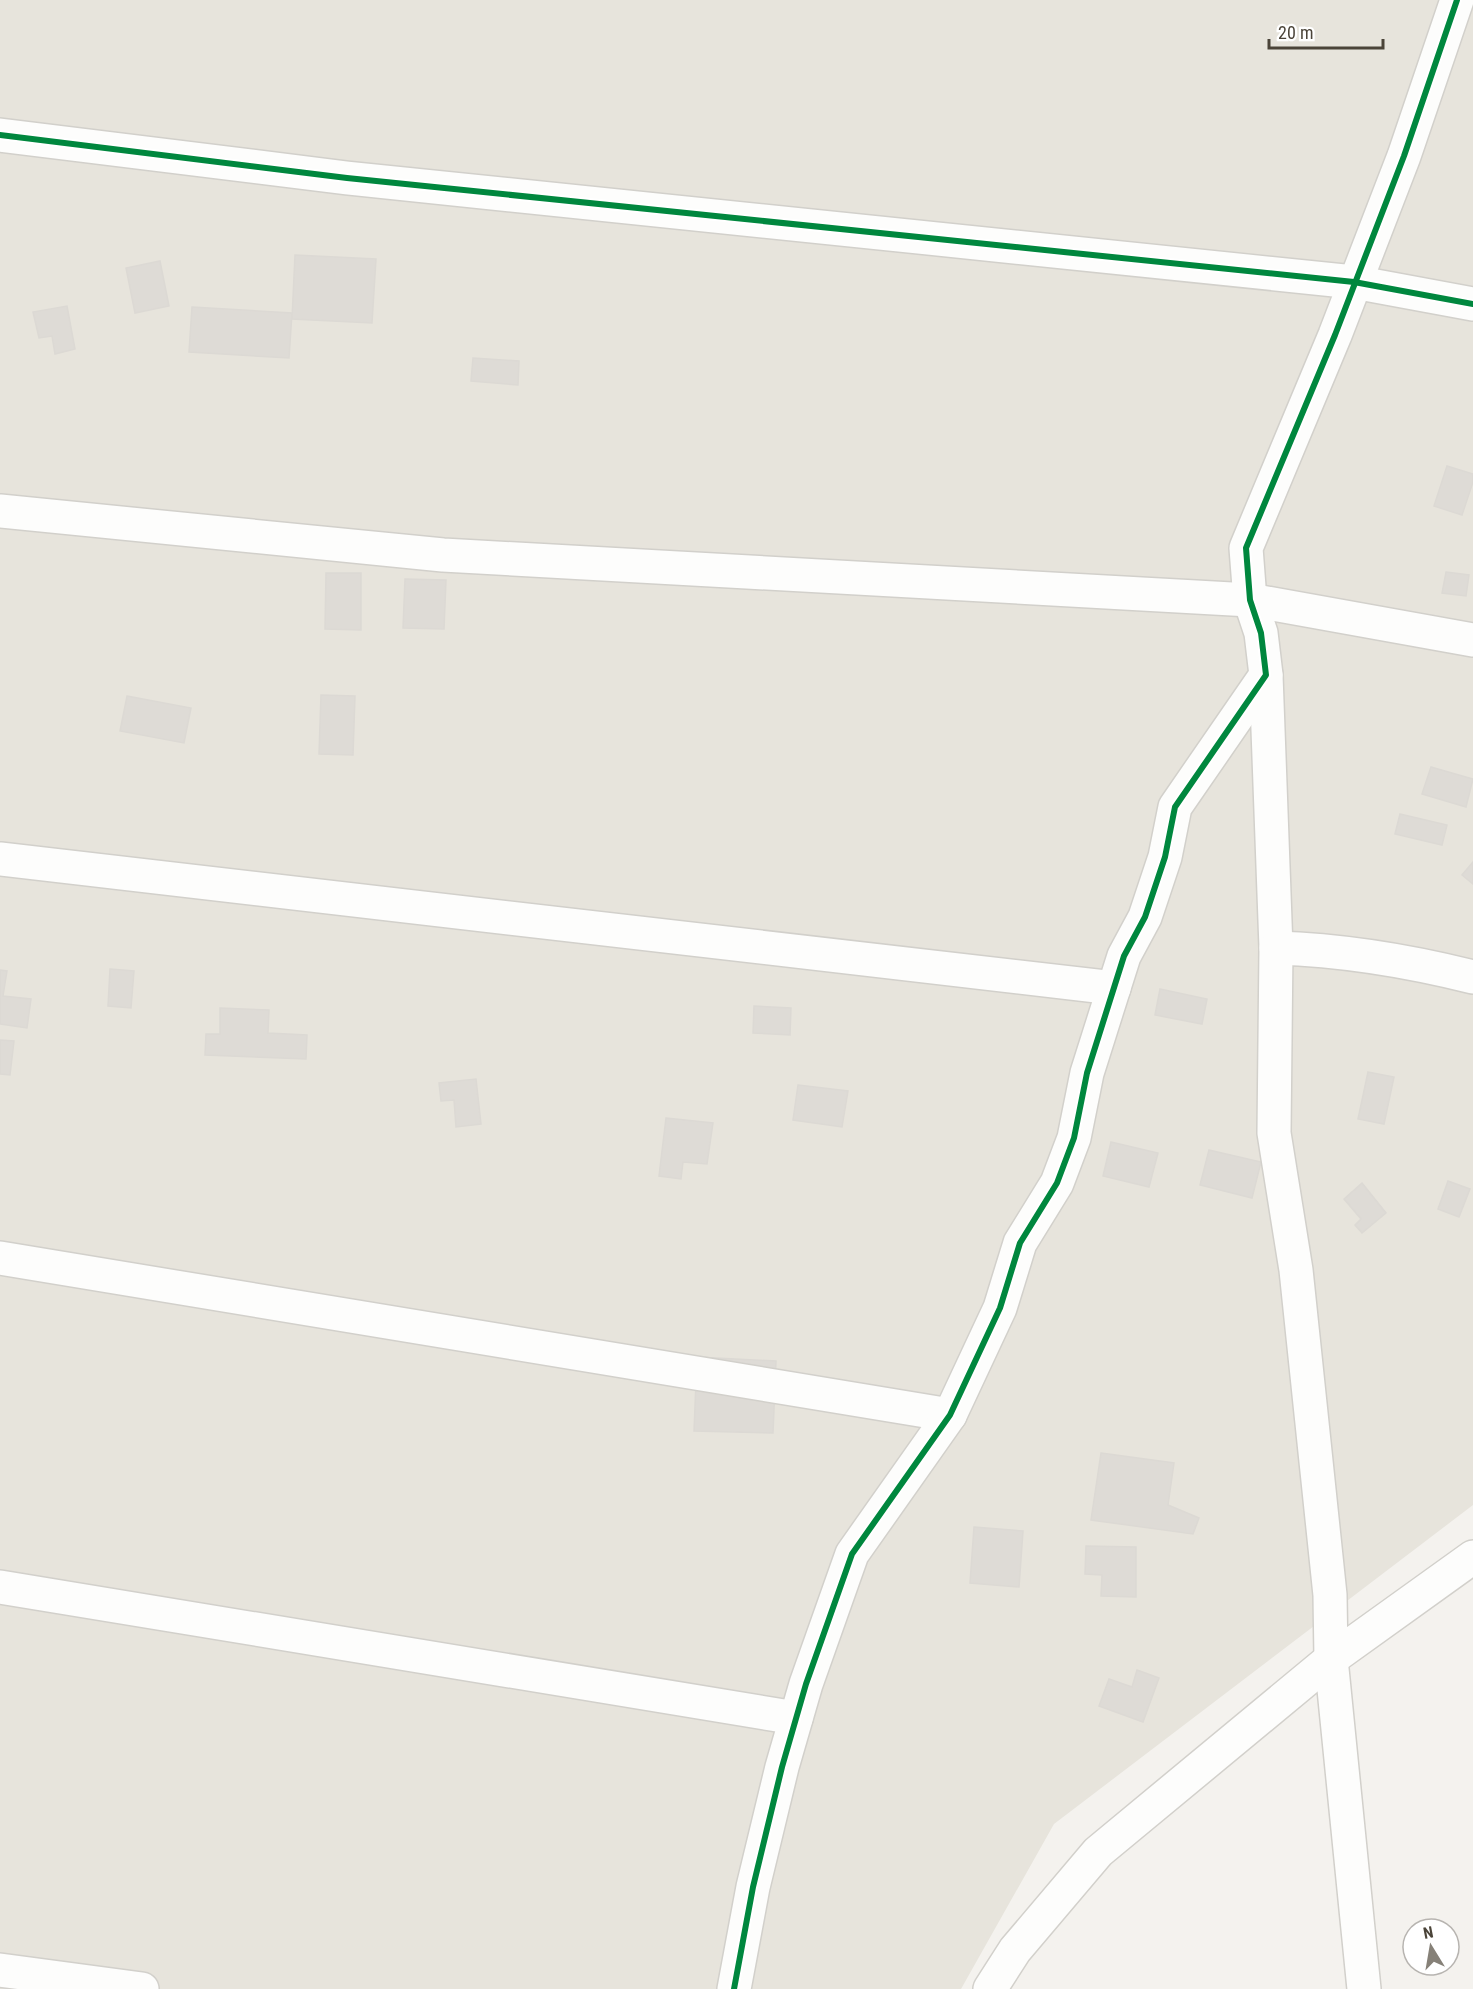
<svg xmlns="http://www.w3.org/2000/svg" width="1473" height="1989" viewBox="0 0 1473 1989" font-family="'Roboto Condensed',sans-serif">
  <rect width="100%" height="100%" fill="#f4f2ee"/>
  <!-- residential -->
  <polygon fill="#e7e4dc" points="0,0 1473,0 1473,1505 1054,1824 961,1989 0,1989"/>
  <!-- building -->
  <g fill="#dedbd6" stroke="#dcd9d4" stroke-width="1.5">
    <polygon points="295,255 376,259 372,323 292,319"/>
    <polygon points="160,261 169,306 135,313 126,268"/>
    <polygon points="67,306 75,349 55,354 52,336 39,338 33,312"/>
    <polygon points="192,307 292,313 289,358 189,352"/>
    <polygon points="473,358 519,361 518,385 471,381"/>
    <polygon points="1447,466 1473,474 1473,482 1462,515 1434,506"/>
    <polygon points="1446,572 1469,575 1466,596 1442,593"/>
    <polygon points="326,573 361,573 361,630 325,629"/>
    <polygon points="405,579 446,580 444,629 403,628"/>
    <polygon points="321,695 355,696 353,755 319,754"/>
    <polygon points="127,696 191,708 184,743 120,731"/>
    <polygon points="1431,767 1473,779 1466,807 1422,794"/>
    <polygon points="1400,814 1447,825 1442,845 1395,834"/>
    <polygon points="1473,862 1473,884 1462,875"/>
    <polygon points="110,969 134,971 131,1008 108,1006"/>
    <polygon points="0,970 7,971 3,996 31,999 27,1028 0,1024"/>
    <polygon points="1160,989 1207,999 1202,1024 1155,1015"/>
    <polygon points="754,1006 791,1008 790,1035 753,1033"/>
    <polygon points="220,1008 269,1010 268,1033 307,1035 306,1059 205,1055 206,1034 220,1034"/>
    <polygon points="0,1040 14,1041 10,1075 0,1074"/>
    <polygon points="1368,1072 1394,1077 1384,1124 1358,1119"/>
    <polygon points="476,1079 481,1124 456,1127 454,1100 441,1101 439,1083"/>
    <polygon points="798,1085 848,1091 842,1127 793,1120"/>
    <polygon points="666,1118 713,1123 707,1164 683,1162 681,1179 659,1176"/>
    <polygon points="1111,1142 1158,1153 1149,1187 1103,1176"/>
    <polygon points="1209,1150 1261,1162 1252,1198 1200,1185"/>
    <polygon points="1448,1181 1470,1189 1459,1217 1438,1209"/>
    <polygon points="1362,1183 1386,1213 1362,1233 1355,1225 1361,1219 1344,1199"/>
    <polygon points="697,1357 776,1361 773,1433 694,1431"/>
    <polygon points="1101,1453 1174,1463 1168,1505 1199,1518 1193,1534 1091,1520"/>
    <polygon points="974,1527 1023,1531 1019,1587 970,1583"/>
    <polygon points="1086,1546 1136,1547 1136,1597 1101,1596 1102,1575 1085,1574"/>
    <polygon points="1137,1670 1159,1678 1143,1722 1099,1706 1109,1679 1132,1687"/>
  </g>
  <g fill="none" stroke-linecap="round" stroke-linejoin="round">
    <!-- street casing -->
    <g stroke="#d2d0cb" stroke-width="36">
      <g id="street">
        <polyline points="0,135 347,178 1354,282 1473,304"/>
        <polyline points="0,511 443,555 1250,600 1473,640"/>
        <polyline points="1266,675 1276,948 1274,1133 1296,1270 1330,1595 1331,1659 1364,1989"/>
        <polyline points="0,859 1114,988"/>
        <path d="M1276 948C1342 950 1409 961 1473 977"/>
        <polyline points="0,1258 950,1415"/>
        <polyline points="0,1587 796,1718"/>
        <polyline points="0,1970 142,1989"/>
        <polyline points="734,1989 753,1887 782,1767 806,1684 852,1554 950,1415 1000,1308 1020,1243 1057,1183 1074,1138 1087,1073 1124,956 1145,917 1165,857 1175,807 1266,675 1261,633 1250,600 1246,548 1335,335 1404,156 1457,0"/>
        <polyline points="990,1989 1015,1950 1098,1852 1331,1659 1473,1557"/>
      </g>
    </g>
    <!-- street -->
    <use href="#street" stroke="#fdfdfc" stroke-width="33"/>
    <!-- cycleway casing -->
    <g stroke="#fff" stroke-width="10">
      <g id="cycleway">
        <polyline points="0,135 347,178 1354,282 1473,304"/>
        <polyline points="734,1989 753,1887 782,1767 806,1684 852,1554 950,1415 1000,1308 1020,1243 1057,1183 1074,1138 1087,1073 1124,956 1145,917 1165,857 1175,807 1266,675 1261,633 1250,600 1246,548 1335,335 1404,156 1457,0"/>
      </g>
    </g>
    <!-- cycleway -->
    <use href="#cycleway" stroke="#00873e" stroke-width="6"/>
  </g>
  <!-- north arrow -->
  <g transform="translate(1431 1947) rotate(349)"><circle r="28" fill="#ffffff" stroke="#b7b4b0" stroke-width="1.5"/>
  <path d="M0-4.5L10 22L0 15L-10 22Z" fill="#868178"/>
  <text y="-9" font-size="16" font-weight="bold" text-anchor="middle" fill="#4b4439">N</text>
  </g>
  <!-- scale -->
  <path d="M1269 39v9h114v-9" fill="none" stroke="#4b4439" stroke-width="3"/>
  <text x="1278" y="39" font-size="18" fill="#4b4439" stroke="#ffffff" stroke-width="4.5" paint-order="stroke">20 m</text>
</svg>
